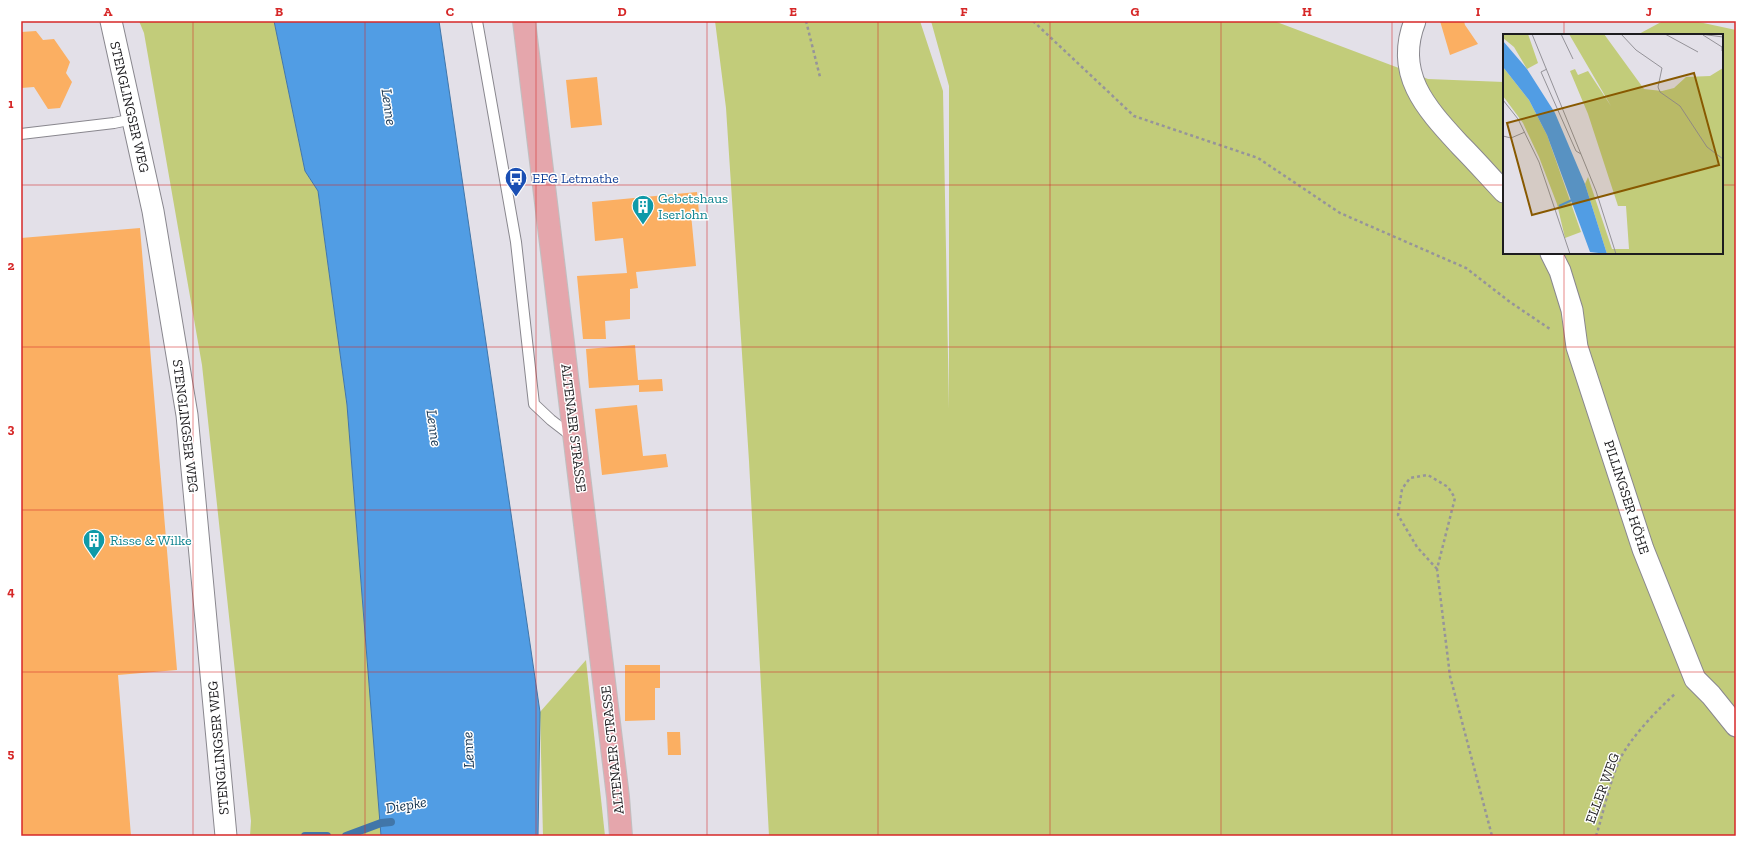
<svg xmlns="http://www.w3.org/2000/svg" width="1757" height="857" viewBox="0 0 1757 857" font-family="'Zilla Slab',serif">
  <rect width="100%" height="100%" fill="#e3e0e8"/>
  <!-- green -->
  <g fill="#c2cc7a">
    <polygon points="139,21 274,21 305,171 318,191 347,405 381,836 250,836 251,821 202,365 144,33"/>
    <polygon points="715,21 920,21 943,91 949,409 949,86 931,21 1274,21 1428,79 1504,82 1504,253 1722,253 1722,35 1637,35 1663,21 1694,21 1736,30 1736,836 769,836 749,461 726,108"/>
    <polygon points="586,660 605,836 543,836 540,712"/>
  </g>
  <!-- water -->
  <polygon fill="#519de4" stroke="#4176a9" points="274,21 439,21 540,712 538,836 381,836 347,405 318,191 305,171"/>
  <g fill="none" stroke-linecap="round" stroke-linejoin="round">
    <!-- stream -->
    <g stroke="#4176a9" stroke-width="8">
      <polyline points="305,836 327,836"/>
      <polyline points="346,836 381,823 391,822"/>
    </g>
  </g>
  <!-- building -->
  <g fill="#fbaf62">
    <polygon points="1440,21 1464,21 1465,25 1478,44 1450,55"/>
    <polygon points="36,31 43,40 54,39 70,62 66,73 72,82 60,108 48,109 34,87 21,88 21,32"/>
    <polygon points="597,77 602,125 571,128 566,80"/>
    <polygon points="697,192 699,213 691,214 696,266 636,272 638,288 630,289 630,319 605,321 606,339 583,339 577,276 627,273 623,238 595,241 592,202"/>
    <polygon points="140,228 177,670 118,675 131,836 21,836 21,238"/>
    <polygon points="635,345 638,380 662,379 663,391 639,392 639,385 589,388 586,349"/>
    <polygon points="637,405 643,456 666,454 668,467 602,475 595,409"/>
    <polygon points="625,665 660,665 660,688 655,688 655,720 625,721"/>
    <polygon points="667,732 680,732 681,755 668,755"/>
  </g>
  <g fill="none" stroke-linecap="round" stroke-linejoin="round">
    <!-- lane casing -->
    <g stroke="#89878e" stroke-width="12">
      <g id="lane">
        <polyline points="477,21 516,242 534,404 551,420 573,437"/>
        <polyline points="21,134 114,123 133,119"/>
      </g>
    </g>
    <!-- street casing -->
    <g stroke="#89878e" stroke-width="23">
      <g id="street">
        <polyline points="111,21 153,211 187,415 226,836"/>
        <path d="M1415 21C1394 74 1426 108 1460 145 1475 160 1489 176 1504 192"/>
        <polyline points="1551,253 1560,271 1572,310 1577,347 1643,549 1695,679 1711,695 1736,726"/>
      </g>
    </g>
    <!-- primary casing -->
    <g stroke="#c0bfc0" stroke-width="24">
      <polyline id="primary" points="524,21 618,797 621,836"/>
    </g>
    <!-- path -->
    <g stroke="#96949a" stroke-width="2.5" stroke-dasharray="3 3" stroke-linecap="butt">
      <polyline points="806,21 820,77"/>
      <polyline points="1033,21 1134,116 1258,158 1340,213 1466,268 1510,302 1550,329"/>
      <polyline points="1437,569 1417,547 1398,515 1402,489 1410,478 1428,475 1448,487 1455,498 1437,569 1450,676 1492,836"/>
      <path d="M1596 836C1604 811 1609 783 1620 759 1631 737 1658 709 1676 693"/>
    </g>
    <!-- lane -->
    <use href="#lane" stroke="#fff" stroke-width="10"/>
    <!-- street -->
    <use href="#street" stroke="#fff" stroke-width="21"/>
    <!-- primary -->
    <use href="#primary" stroke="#e5a6ac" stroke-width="22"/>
  </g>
  <!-- grid -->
  <path fill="none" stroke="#d62828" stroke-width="1" stroke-opacity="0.55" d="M193 21V836M365 21V836M536 21V836M707 21V836M878 21V836M1050 21V836M1221 21V836M1392 21V836M1564 21V35M21 185H1504M1722 185H1736M1564 253V836M21 347H1736M21 510H1736M21 672H1736"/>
  <!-- icons -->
  <defs>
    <g id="bus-pin" transform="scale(1.15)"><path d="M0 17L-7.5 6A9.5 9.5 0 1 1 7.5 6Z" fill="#1a4fb4" stroke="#fff"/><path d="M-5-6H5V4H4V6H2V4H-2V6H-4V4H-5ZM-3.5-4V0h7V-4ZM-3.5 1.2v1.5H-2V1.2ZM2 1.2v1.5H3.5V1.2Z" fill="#fff"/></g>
    <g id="building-pin" transform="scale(1.15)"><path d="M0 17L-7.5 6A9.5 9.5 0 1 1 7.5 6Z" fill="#0f9aa8" stroke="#fff"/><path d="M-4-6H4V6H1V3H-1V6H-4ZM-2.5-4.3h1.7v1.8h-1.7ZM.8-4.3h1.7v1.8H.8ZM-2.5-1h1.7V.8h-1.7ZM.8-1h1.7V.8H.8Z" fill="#fff"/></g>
  </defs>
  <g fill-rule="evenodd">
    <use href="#bus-pin" x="516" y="178"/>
    <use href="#building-pin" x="643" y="206"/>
    <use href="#building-pin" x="94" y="540"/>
  </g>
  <g text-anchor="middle" stroke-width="3" stroke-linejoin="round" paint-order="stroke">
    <!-- street labels -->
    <g font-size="14" fill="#1d1c1f" stroke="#fff">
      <text transform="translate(130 107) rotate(77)" y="5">STENGLINGSER WEG</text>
      <text transform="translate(186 426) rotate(83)" y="5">STENGLINGSER WEG</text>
      <text transform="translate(574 428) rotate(83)" y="5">ALTENAER STRASSE</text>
      <text transform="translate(1627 497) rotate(72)" y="5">PILLINGSER HÖHE</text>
      <text transform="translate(218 748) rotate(-95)" y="5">STENGLINGSER WEG</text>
      <text transform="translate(612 750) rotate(-96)" y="5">ALTENAER STRASSE</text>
      <text transform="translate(1602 788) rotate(-70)" y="5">ELLER WEG</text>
    </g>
    <!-- transit labels -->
    <g font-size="14" fill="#164399" stroke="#fff" text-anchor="start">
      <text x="532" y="183">EFG Letmathe</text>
    </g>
    <!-- culture labels -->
    <g font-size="14" fill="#0d838f" stroke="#fff" text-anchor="start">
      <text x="658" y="203">Gebetshaus<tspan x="658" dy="16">Iserlohn</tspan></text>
      <text x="110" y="545">Risse &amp; Wilke</text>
    </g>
    <!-- water labels -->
    <g font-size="15" font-style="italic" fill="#12314e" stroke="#fff">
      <text transform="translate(389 107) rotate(82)" y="5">Lenne</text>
      <text transform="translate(434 428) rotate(82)" y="5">Lenne</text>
      <text transform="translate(468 750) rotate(-93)" y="5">Lenne</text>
      <text transform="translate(406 805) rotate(-10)" y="5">Diepke</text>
    </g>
  </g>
  <!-- overview -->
  <g transform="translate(1503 34)">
    <rect width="220" height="220" fill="#e3e0e8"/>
    <path d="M0 0H25L35 29 24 35 11 13 0 4ZM66 0H101L141 55 159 57 171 54 183 43 207 42 220 34V220H104L82 150 85 143 109 215H126L123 172H115L85 80 67 37 72 35 75 41 85 37 108 72ZM0 33 26 66 44 101 78 198 62 204 54 170 36 123 20 89 0 62Z" fill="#c2cc7a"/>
    <path d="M0 7 24 35 52 79 82 150 104 220 87 218 44 101 26 66 0 33Z" fill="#519de4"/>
    <path fill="none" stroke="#519de4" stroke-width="2" d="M56 172 69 166"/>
    <path fill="none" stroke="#949298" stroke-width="1" d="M29 0 93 157 113 220M58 0 70 25M118 0 133 16 159 34 155 53 157 58 177 72 204 113 220 125M162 0 195 18M197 0 220 3M200 1 219 13V17M44 35 38 38 73 117 78 120M0 66 15 85 36 128 67 220M0 102 8 104 22 98"/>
    <path fill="#885900" fill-opacity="0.15" stroke="#885900" stroke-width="2" d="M191 39 216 131 29 181 4 89Z"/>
    <rect width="220" height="220" fill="none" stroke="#1d1c1f" stroke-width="2"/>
  </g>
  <!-- border -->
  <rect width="1757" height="857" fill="none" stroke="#ffffff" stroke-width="44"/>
  <rect x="22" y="22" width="1713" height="813" fill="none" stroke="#d62828" stroke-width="1.5"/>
  <g font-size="13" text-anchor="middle" font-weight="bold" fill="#d62828">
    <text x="108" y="16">A</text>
    <text x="279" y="16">B</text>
    <text x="450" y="16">C</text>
    <text x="622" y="16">D</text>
    <text x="793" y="16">E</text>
    <text x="964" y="16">F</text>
    <text x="1135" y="16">G</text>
    <text x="1307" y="16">H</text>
    <text x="1478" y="16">I</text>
    <text x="1649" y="16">J</text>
    <text x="11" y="108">1</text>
    <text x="11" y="270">2</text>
    <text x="11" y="433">3</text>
    <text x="11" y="596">4</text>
    <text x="11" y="758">5</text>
  </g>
</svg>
